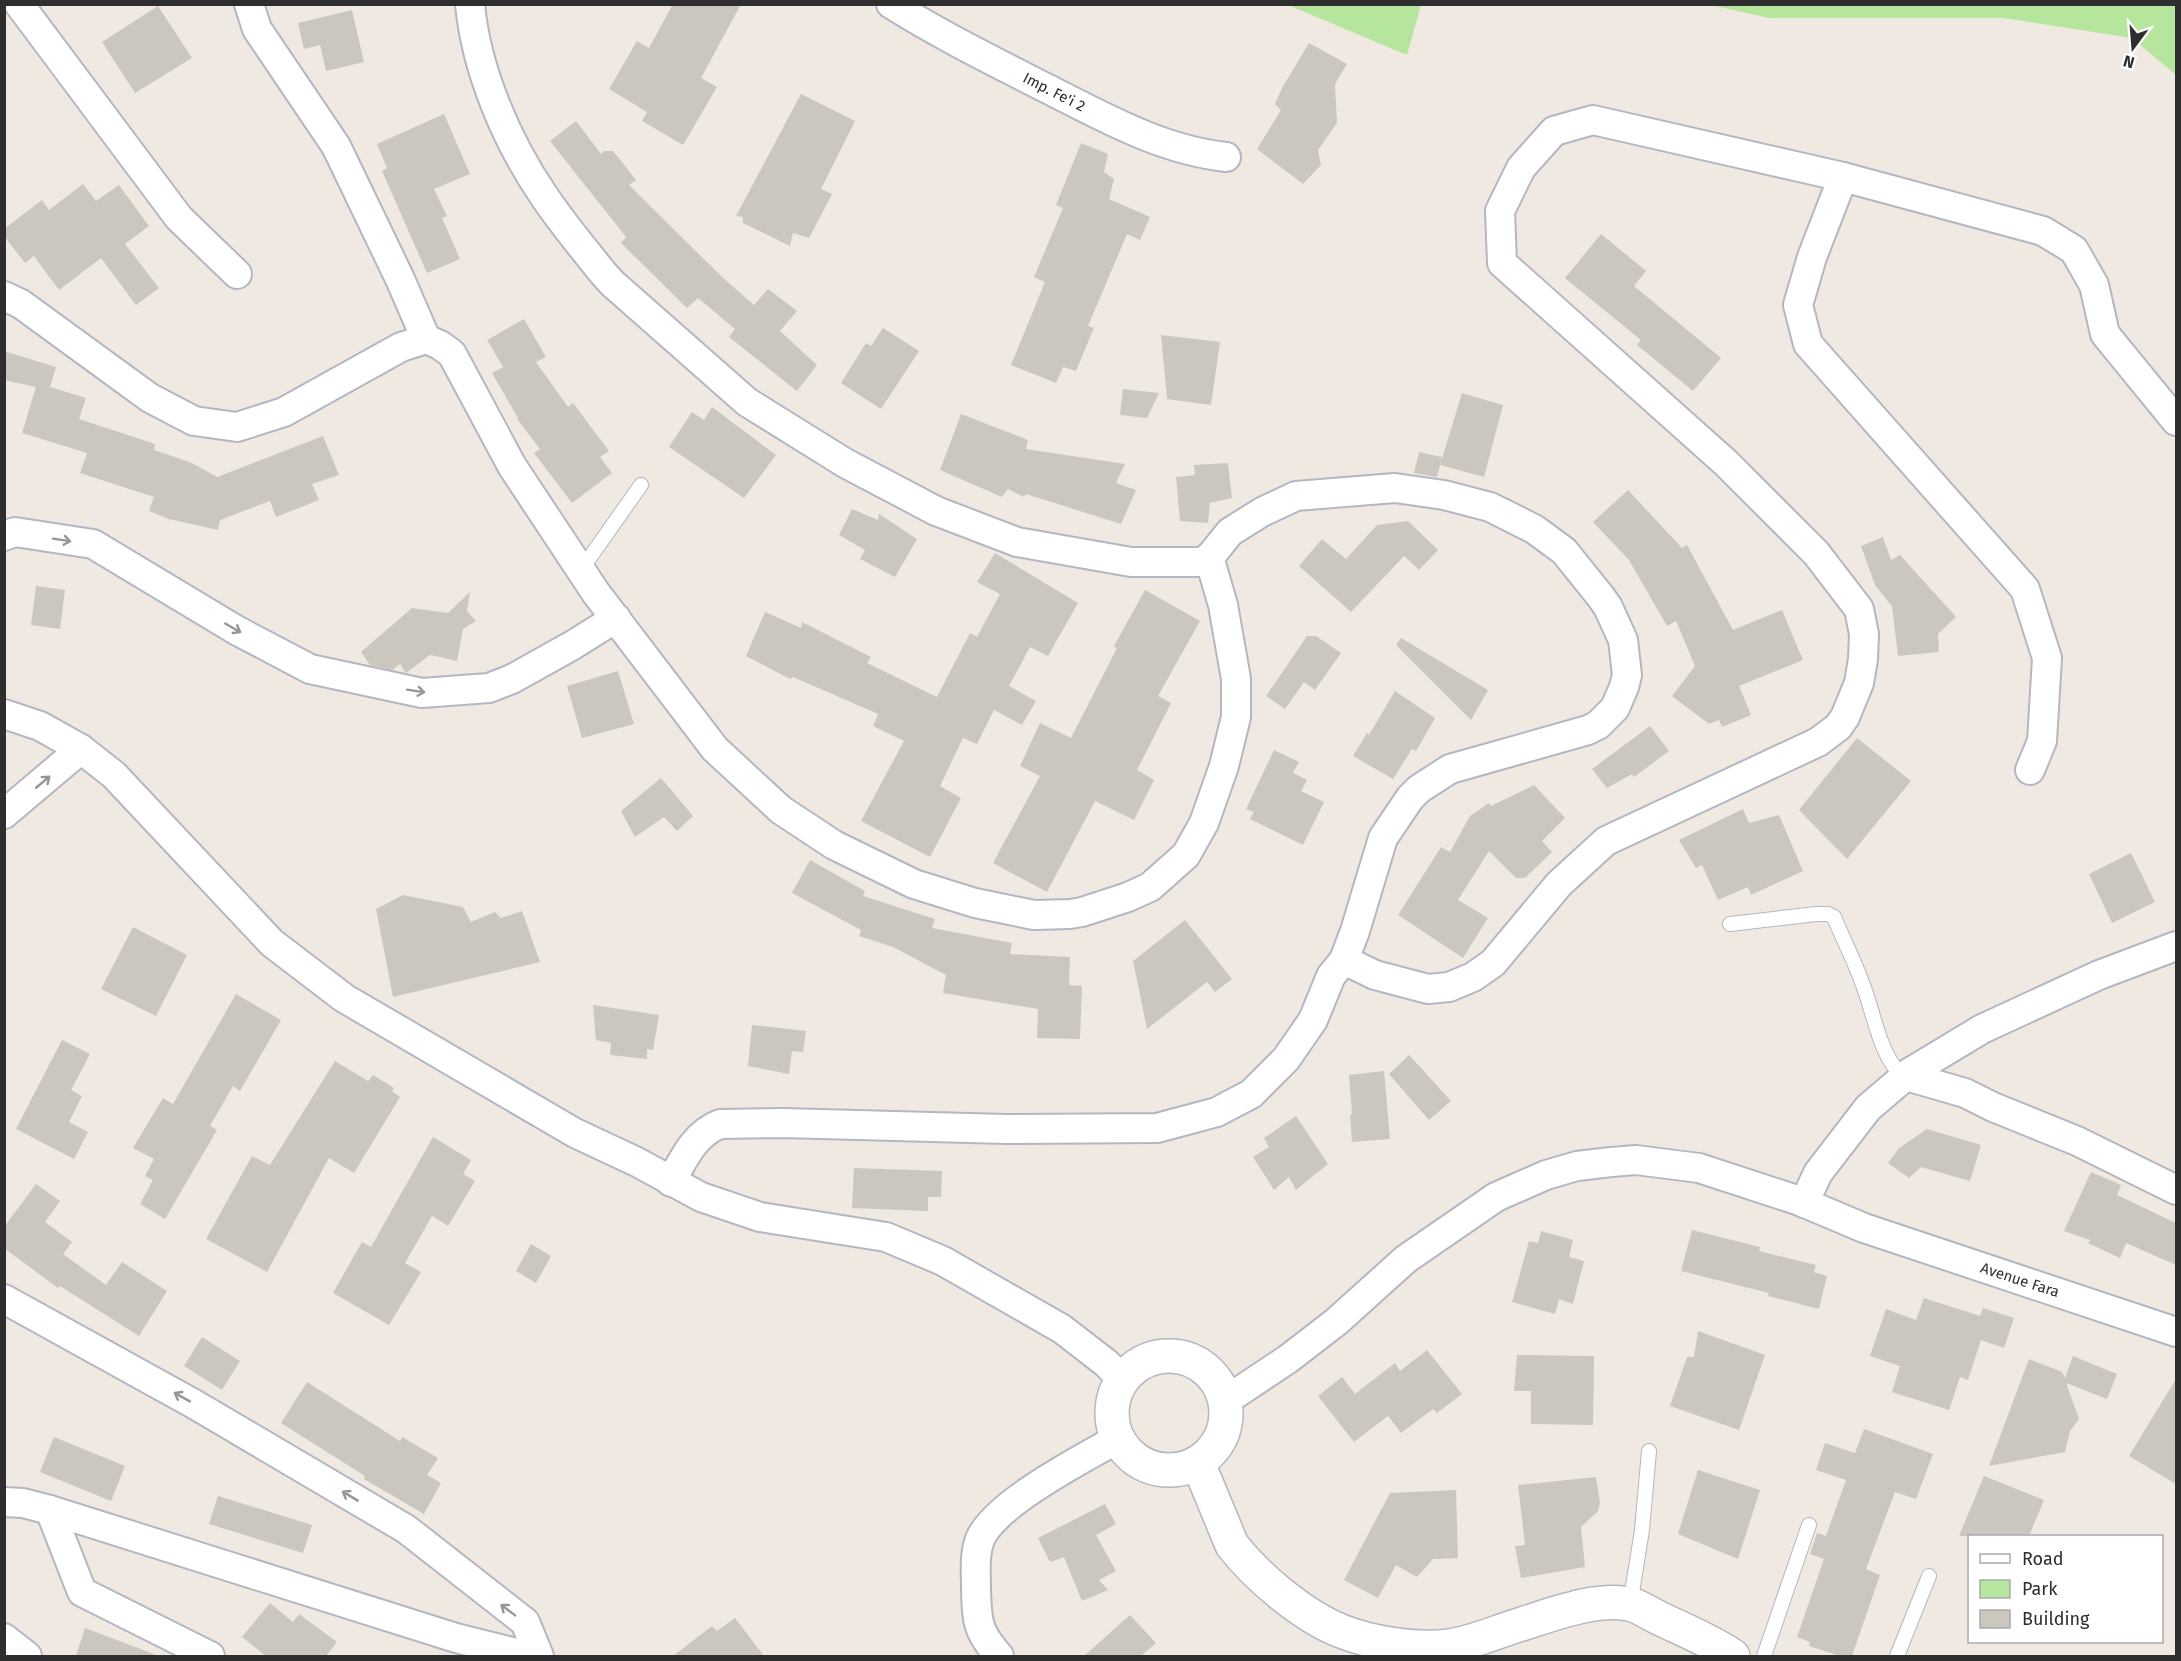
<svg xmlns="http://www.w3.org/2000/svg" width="2181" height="1661" viewBox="0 0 2181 1661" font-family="'Fira Sans',sans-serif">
  <rect width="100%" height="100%" fill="#efe9e1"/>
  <!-- green -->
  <g fill="#b6e59e">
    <polygon points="1288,5 1421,5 1407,55"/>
    <polygon points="1711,5 2176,5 2176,75 2132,38 2004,18 1769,18"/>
  </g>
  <!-- building -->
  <g fill="#cbc7bf">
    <polygon points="673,4 741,4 701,78 717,87 683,145 642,121 647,112 609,89 637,41 649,48"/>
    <polygon points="158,6 192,58 135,93 102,42"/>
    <polygon points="352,10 364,62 326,71 320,45 304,49 298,23"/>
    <polygon points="1309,43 1347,64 1335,84 1337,123 1318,150 1321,165 1303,184 1257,149 1281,110 1275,104 1282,88"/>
    <polygon points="801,94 855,121 821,189 832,194 809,238 793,233 790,246 743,223 743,217 736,216"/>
    <polygon points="444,114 470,174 434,189 447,216 442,218 460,259 427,273 382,171 387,168 377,144"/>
    <polygon points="576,121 601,154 604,151 613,151 636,180 629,185 721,276 754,305 768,289 797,311 780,331 817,365 797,391 729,337 735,329 698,298 687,308 621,243 626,237 550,141"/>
    <polygon points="1081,143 1108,154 1104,172 1114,179 1109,199 1150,217 1140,240 1127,234 1088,326 1094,328 1076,371 1063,367 1056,383 1011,365 1045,282 1034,277 1063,208 1056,205"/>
    <polygon points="83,184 96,201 119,185 149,226 125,244 159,288 136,305 101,258 59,290 34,256 25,263 4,236 4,229 42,200 49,210"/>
    <polygon points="1601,234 1646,271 1634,286 1721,358 1693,391 1637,345 1641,340 1565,278"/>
    <polygon points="524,319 546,357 536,362 568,407 573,403 609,451 600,457 612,473 572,503 534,453 540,449 517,419 518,418 492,373 503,367 487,340"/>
    <polygon points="883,328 919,351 881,409 841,383 866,343 871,346"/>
    <polygon points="1161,335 1220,342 1211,405 1167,399"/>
    <polygon points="4,351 56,367 50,387 86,398 79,419 155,444 154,450 192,463 217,477 323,436 339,475 312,484 319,500 276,517 270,501 220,520 218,530 169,519 149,511 154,497 80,473 87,453 22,433 36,387 4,380"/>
    <polygon points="1123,389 1159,393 1147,418 1120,415"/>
    <polygon points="1462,393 1503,405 1484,477 1440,465"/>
    <polygon points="712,407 776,455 744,498 669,447 692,412 704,420"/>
    <polygon points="961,414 1028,440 1026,449 1125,464 1116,483 1136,490 1121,524 1026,494 1024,497 1008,489 1002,497 940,470"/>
    <polygon points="1419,452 1442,457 1437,477 1414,473"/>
    <polygon points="1228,463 1232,498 1210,503 1208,523 1180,521 1176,477 1195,475 1194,465"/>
    <polygon points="1628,490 1682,548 1687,545 1733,630 1782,610 1803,660 1739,686 1751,715 1722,727 1719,720 1709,724 1672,696 1695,666 1676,621 1667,626 1629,560 1593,522"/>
    <polygon points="852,509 878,520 879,514 917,539 895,577 860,559 865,550 839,535"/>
    <polygon points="1408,521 1438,550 1419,570 1404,556 1351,612 1299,566 1322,539 1346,559 1377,525"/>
    <polygon points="1883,537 1891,560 1900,555 1956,617 1938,634 1939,652 1898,656 1892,606 1875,585 1861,546"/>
    <polygon points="995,553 1078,603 1048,656 1030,647 1009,686 1036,701 1022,725 994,710 977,744 963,738 940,786 961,798 930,857 861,821 904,741 873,726 878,714 793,677 790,679 746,656 765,612 801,628 802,622 871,657 867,663 937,697 970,633 977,637 1000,594 977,582"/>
    <polygon points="36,586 65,590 60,629 31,625"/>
    <polygon points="1145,590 1200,621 1158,696 1171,703 1137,770 1154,780 1134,820 1095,801 1047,892 993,863 1040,776 1020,766 1040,723 1071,738 1117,648 1114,646"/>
    <polygon points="470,592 467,611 476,621 463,629 457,661 430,655 406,673 400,664 392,670 370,665 361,652 412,608 448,613"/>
    <polygon points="1307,636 1316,636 1341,653 1315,690 1304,682 1285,709 1266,696"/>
    <polygon points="1401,638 1488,690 1471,720 1396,645"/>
    <polygon points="618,671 634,724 582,738 567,686"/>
    <polygon points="1395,691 1435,718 1416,751 1412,749 1393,779 1353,756 1367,733 1369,735"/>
    <polygon points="1650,726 1669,751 1634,777 1632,774 1607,788 1592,769"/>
    <polygon points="1857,738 1911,781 1847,859 1799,810"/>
    <polygon points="1274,750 1299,762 1293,773 1307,780 1301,791 1324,802 1303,845 1250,819 1254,812 1246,809"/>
    <polygon points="661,778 693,816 677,831 664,817 635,837 621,811"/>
    <polygon points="1534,785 1565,818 1542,841 1552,852 1525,878 1516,878 1489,851 1458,900 1488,918 1463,958 1398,915 1441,847 1450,852 1470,816 1489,803 1491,806"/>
    <polygon points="1743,809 1749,823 1779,815 1803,871 1751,895 1748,887 1718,900 1702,865 1696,868 1679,840"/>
    <polygon points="2131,853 2155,902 2112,923 2089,874"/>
    <polygon points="810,860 865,891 863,896 935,919 932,928 1012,943 1010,954 1070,957 1069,985 1082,986 1080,1039 1037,1038 1038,1009 943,993 946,975 893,947 859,936 861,930 792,893"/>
    <polygon points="403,895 463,907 471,922 495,912 501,918 522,911 540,962 393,997 376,909"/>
    <polygon points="1185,920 1232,979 1215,992 1207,982 1147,1029 1133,961"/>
    <polygon points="133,927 187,955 156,1016 101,989"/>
    <polygon points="236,994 281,1020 240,1091 233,1086 210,1126 217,1130 165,1219 140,1204 153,1180 145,1176 154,1159 133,1148 163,1098 173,1104"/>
    <polygon points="593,1005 659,1015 653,1050 647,1049 647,1059 610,1055 611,1043 596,1040"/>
    <polygon points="752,1025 806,1031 803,1052 792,1051 789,1074 748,1066"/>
    <polygon points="62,1040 90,1054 71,1090 82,1096 69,1122 88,1132 74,1159 16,1129"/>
    <polygon points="1409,1055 1451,1101 1429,1120 1389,1074"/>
    <polygon points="335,1061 368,1081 373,1075 394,1088 392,1091 400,1097 354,1173 329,1158 267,1272 206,1239 252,1156 270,1165"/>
    <polygon points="1384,1071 1390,1139 1352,1142 1350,1114 1352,1114 1349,1075"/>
    <polygon points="1296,1116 1328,1164 1296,1190 1289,1177 1274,1190 1253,1157 1269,1147 1264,1138"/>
    <polygon points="1927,1129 1981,1145 1970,1181 1921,1167 1909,1178 1888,1163 1899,1148"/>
    <polygon points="433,1137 471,1160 463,1174 475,1181 448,1226 432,1216 405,1263 421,1272 389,1325 333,1293 362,1242 371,1247"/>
    <polygon points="854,1168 942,1171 941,1197 928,1197 928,1211 852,1208"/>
    <polygon points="2091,1172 2121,1185 2117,1195 2176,1223 2176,1265 2126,1243 2120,1258 2088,1243 2090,1240 2064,1231"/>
    <polygon points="36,1184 60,1201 45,1222 72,1242 63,1254 106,1285 122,1262 167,1291 139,1336 60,1286 58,1288 4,1248 4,1227"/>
    <polygon points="1692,1230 1760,1247 1759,1251 1816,1265 1814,1272 1827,1276 1819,1309 1768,1296 1769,1293 1681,1271"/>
    <polygon points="1541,1231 1573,1240 1569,1257 1584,1261 1573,1304 1559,1299 1555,1314 1512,1302 1529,1241 1538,1243"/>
    <polygon points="531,1244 551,1256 536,1283 516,1271"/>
    <polygon points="1924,1298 1980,1316 1983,1308 2014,1318 2004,1348 1981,1340 1968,1380 1960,1377 1949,1410 1892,1392 1900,1366 1870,1356 1886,1309 1916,1320"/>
    <polygon points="1698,1331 1765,1355 1739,1430 1670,1406 1687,1357 1694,1357"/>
    <polygon points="202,1337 240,1361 222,1390 184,1366"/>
    <polygon points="1427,1350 1462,1394 1437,1413 1433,1409 1401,1433 1388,1416 1354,1442 1318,1396 1342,1377 1355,1394 1395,1363 1400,1371"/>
    <polygon points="1517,1355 1594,1356 1593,1425 1531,1424 1531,1391 1514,1391"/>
    <polygon points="2073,1356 2117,1374 2107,1399 2066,1383 2079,1419 2070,1431 2065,1452 1989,1466 2029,1359 2062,1372 2065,1378"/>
    <polygon points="2176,1379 2176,1484 2129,1456"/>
    <polygon points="307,1382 400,1441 402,1437 438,1458 427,1475 441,1483 424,1514 364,1479 365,1476 281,1423"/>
    <polygon points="1864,1429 1933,1454 1916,1499 1895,1492 1866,1569 1880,1575 1852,1656 1840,1656 1809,1646 1810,1642 1797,1637 1824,1559 1810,1554 1817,1533 1826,1536 1846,1480 1816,1470 1825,1443 1855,1453"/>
    <polygon points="54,1437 125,1466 111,1501 40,1472"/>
    <polygon points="1698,1470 1760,1490 1738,1559 1678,1534"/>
    <polygon points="1984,1476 2044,1500 2029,1536 1959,1536"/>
    <polygon points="1596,1477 1600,1503 1598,1511 1581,1527 1585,1567 1521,1578 1515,1546 1525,1545 1518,1485"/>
    <polygon points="1456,1490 1458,1558 1433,1559 1417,1577 1396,1565 1378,1598 1344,1580 1390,1493"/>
    <polygon points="218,1496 312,1525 303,1553 209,1524"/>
    <polygon points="1105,1504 1116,1524 1096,1535 1116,1571 1099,1580 1108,1590 1082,1601 1064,1557 1050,1562 1038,1538"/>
    <polygon points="270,1603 293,1622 299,1614 337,1642 326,1656 266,1656 242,1637"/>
    <polygon points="1130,1615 1156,1643 1141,1656 1084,1656"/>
    <polygon points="735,1618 764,1656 673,1656 712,1626 717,1631"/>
    <polygon points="85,1628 154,1654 153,1656 76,1656"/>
  </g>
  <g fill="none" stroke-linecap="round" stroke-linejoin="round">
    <!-- service casing -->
    <g stroke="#b4b7c1" stroke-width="16">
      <g id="service">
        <polyline points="581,570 641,485"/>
        <path d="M1730 924 1816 914H1828L1834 917C1843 939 1855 962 1863 985 1875 1016 1879 1055 1904 1078"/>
        <polyline points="1630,1605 1642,1530 1649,1451"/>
        <polyline points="1764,1656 1809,1525"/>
        <polyline points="1897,1656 1929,1576"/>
      </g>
    </g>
    <!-- minor casing -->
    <g stroke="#b4b7c1" stroke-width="32">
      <g id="minor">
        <polyline points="19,4 179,218 237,274"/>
        <polyline points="249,4 257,29 336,146 400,279 426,339 440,345 452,354 512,466 596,593 715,749 781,810 834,845 914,884 975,903 1034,915 1070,914 1082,912 1128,897 1150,887 1186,855 1204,823 1224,766 1236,717 1236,679 1223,605 1209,557"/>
        <path d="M470 4C476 70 507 142 544 196 562 223 583 248 603 273L612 283 747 402 845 463 936 511 1017 542 1131 562H1206L1230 532 1262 512 1296 496 1395 488 1444 495 1490 507 1534 529 1564 551 1601 597 1608 607 1623 640 1627 675 1624 687 1615 708 1598 725 1588 730 1450 769 1419 789 1410 798 1383 838 1355 931 1344 960 1331 976 1313 1020 1286 1059 1251 1094 1228 1106 1217 1112 1157 1128 1006 1129 783 1123 720 1124C694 1134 683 1160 671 1182"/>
        <path d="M891 4C942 36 995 62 1048 89 1105 118 1162 150 1226 157"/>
        <polyline points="1843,177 1812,257 1798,305 1808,344 2025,589 2047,658 2042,741 2030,770"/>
        <polyline points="4,296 21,304 150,398 194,421 237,427 284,412 401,347 426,339"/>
        <polyline points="4,536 15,532 93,544 236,630 310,669 422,693 489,688 512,679 573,645 616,618"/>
        <polyline points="4,714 40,726 81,749 114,775 272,943 344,998 575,1133 637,1162 701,1197 760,1217 886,1237 943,1261 1062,1329 1106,1363 1122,1379"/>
        <polyline points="4,814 81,749"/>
        <polyline points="1344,960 1375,975 1428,989 1449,987 1473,977 1493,963 1559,884 1606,841 1818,742 1838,727 1845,717 1859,683 1863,659 1864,634 1859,609 1816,553 1726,463 1502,263 1500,211 1521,168 1554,131 1593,120 1843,177 2043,231 2074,250 2094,285 2105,334 2176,421"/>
        <polyline points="1906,1076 1965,1093 1993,1107 2077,1141 2176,1190"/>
        <polyline points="1804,1203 1818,1173 1868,1108 1909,1073 1982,1029 2099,975 2176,946"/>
        <polyline points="4,1299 194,1404 406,1529 525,1622 539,1656"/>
        <polyline points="1225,1401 1288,1359 1336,1322 1406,1259 1496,1197 1546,1175 1577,1166 1611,1162 1636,1160 1699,1168 1800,1201 1864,1228 2176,1332"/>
        <polyline points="4,1502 23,1503 50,1510 456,1638 528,1656"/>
        <polyline points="50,1510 82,1592 210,1656"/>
        <polyline points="4,1638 27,1656"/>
        <path d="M999 1656C977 1631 977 1622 976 1589 976 1572 974 1555 980 1539 996 1503 1082 1459 1117 1439"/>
      </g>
    </g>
    <!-- secondary casing -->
    <g stroke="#b4b7c1" stroke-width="36">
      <g id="secondary">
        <circle cx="1169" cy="1413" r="57"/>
        <path d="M1198 1463 1232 1545C1257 1577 1303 1616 1341 1631 1371 1643 1416 1650 1448 1646 1473 1643 1498 1631 1522 1624 1553 1614 1600 1596 1633 1605 1642 1608 1652 1615 1661 1619 1686 1631 1711 1641 1733 1656"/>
      </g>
    </g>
    <!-- service -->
    <use href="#service" stroke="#fff" stroke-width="14"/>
    <!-- minor -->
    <use href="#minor" stroke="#fff" stroke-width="28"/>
    <!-- secondary -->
    <use href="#secondary" stroke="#fff" stroke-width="33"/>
  </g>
  <!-- one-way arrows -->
  <defs><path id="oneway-shaft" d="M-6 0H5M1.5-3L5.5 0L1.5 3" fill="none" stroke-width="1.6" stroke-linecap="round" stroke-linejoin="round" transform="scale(1.5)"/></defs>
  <g stroke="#969696">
    <use href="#oneway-shaft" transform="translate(62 540) rotate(9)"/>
    <use href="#oneway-shaft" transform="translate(233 628) rotate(30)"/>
    <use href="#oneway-shaft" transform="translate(416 691) rotate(9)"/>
    <use href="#oneway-shaft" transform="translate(43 782) rotate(-40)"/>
    <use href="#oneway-shaft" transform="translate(182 1397) rotate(-151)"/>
    <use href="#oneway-shaft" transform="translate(350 1496) rotate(-149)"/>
    <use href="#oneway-shaft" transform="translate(508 1610) rotate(-143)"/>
  </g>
  <g text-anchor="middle" stroke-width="6" stroke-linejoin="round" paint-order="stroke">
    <!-- street labels -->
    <g font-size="15" fill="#2e2e2e" stroke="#fff">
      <text transform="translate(1054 92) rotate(27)" y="5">Imp. Fe'i 2</text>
      <text transform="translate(2020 1280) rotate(18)" y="5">Avenue Fara</text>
    </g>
  </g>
  <!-- border -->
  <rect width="2181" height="1661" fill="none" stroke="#2e2e2e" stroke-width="12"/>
  <!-- legend -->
  <rect x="1968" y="1535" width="195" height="108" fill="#ffffff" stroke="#ababab" stroke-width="1.5"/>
  <rect x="1980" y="1554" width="30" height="9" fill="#ffffff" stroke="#ababab" stroke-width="1.5"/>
  <text x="2022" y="1565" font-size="18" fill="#2e2e2e">Road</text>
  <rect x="1980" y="1580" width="30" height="18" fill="#b6e59e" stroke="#ababab" stroke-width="1.5"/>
  <text x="2022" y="1595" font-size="18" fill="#2e2e2e">Park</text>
  <rect x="1980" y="1610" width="30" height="18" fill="#cbc7bf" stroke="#ababab" stroke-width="1.5"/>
  <text x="2022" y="1625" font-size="18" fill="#2e2e2e">Building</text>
  <!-- north arrow -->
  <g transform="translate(2133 48) rotate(196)" stroke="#ffffff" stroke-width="4.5" paint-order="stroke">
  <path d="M0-4.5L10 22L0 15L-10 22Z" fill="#2e2e2e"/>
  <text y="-9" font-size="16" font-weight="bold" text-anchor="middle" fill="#2e2e2e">N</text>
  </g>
</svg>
